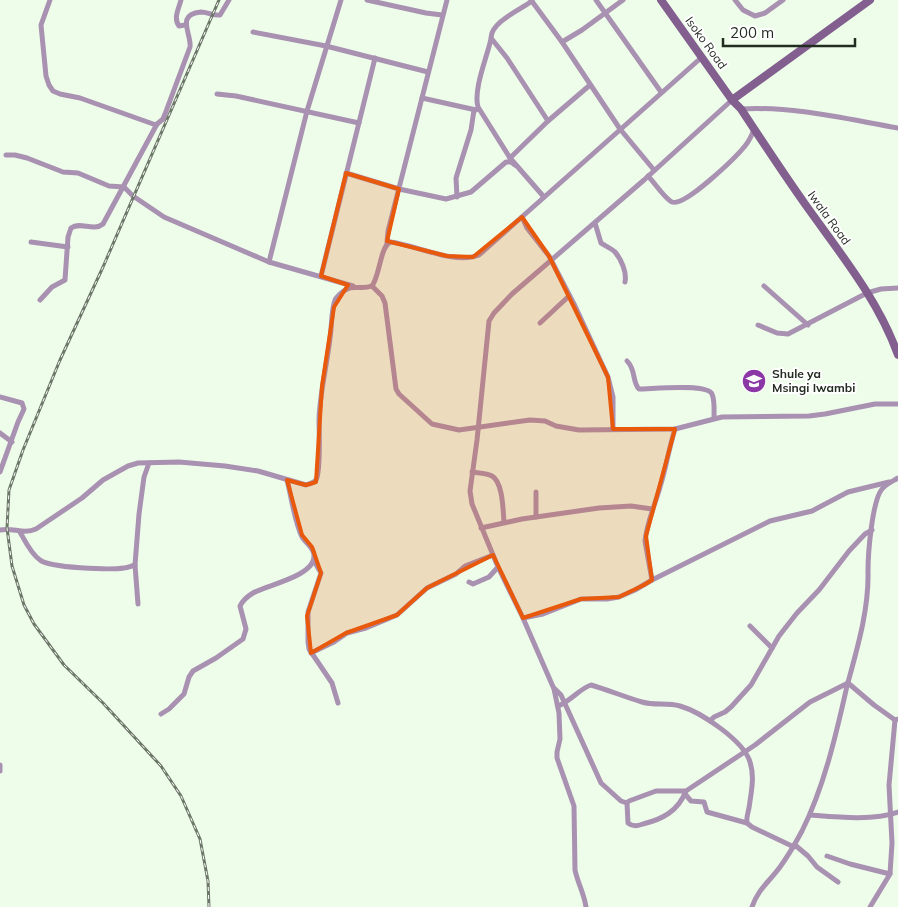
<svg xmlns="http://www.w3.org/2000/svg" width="898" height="907" viewBox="0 0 898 907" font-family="Mulish,sans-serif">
  <rect width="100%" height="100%" fill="#eefdea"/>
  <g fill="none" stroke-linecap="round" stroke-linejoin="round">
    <!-- street -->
    <g stroke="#a991b2" stroke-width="5">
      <path d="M50 0 41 25 46 76 49 85 53 91 60 94 80 98 156 125 163 119 165 114 190 47C192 35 175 14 201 12 207 12 214 16 220 15L229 0"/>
      <path d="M181 0C179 8 173 18 179 26L185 25"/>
      <polyline points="367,0 426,13 442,15"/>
      <polyline points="531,0 562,42 620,129 654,170"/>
      <polyline points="596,0 661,92"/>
      <polyline points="735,0 743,10 755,16 765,13 783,0"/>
      <path d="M532 1C520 10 491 22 491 38L507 58 548 121"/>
      <polyline points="253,32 326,46 428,72"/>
      <path d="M491 39C487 57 473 90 478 107L510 158 544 197"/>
      <polyline points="562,42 582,30 623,0"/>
      <polyline points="217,94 236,96 359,123"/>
      <polyline points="422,98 476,110"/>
      <path d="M741 109C795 106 846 119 898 128"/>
      <polyline points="6,155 15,155 27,158 63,172 78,173 109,186 124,187 133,196 164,217 269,262 353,286"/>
      <polyline points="510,158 548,121 590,85"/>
      <polyline points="346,173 399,189 446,199 471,192 506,162 511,162 515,165"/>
      <path d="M648 176C654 182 665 199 672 202 685 207 736 157 745 146 749 141 752 135 754 129"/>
      <polyline points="457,197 456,178 471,130 474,110"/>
      <polyline points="522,217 527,228 549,256 575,306 608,377 613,397 613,429"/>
      <path d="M595 223 601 243C605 246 611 248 615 252 621 259 627 272 625 282"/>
      <polyline points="31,242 68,247"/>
      <polyline points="387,243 388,231 447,0"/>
      <polyline points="269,262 307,111 341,0"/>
      <polyline points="321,276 375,58"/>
      <polyline points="372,286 382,296 385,303 396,389 399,394 432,424 459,430 530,420 545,421 556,426 579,430 675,429 722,417 809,416 825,414 875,404 898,404"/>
      <polyline points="764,286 808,325"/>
      <path d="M40 300 52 287 65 280 68 237 71 228C81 221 93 232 103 224L157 124"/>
      <polyline points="540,323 569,296"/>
      <polyline points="758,325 777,333 788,334 867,293 881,289 898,288"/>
      <path d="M627 361C636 369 632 382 639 389 652 389 707 383 712 394 715 401 714 411 714 418"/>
      <polyline points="0,397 22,403 24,409 18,422 0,472"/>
      <polyline points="0,433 12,442"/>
      <path d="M472 472C478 473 487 473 492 476 503 482 503 511 504 522"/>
      <polyline points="536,517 536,492"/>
      <polyline points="481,528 522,519 599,508 631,506 652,509"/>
      <path d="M0 530C13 527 23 535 36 529L82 498 103 480 128 466 138 463 179 462 225 466 258 471 306 485C309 484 314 483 316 480 321 472 319 430 319 419 320 392 327 365 330 338 332 326 331 311 335 300 336 298 338 296 340 294 353 282 359 291 372 286 380 275 380 248 390 242 417 245 454 265 479 255L702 57"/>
      <path d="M20 532C25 541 31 554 40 560 50 568 110 570 124 568 128 568 131 566 135 565"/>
      <polyline points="314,561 321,573 308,612 308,642 309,649 332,683 338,703"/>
      <path d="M652 580 645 541C647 522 655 505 660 487 666 468 669 448 675 429"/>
      <polyline points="469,582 473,584 489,577 498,567"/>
      <polyline points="138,604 135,565 139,514 144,477 149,463"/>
      <polyline points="523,618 543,614 581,599 607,599 619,597 635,590 652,580 770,521 812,511 848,492 889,482"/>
      <polyline points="750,626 772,648"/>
      <polyline points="311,653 334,642 347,633 366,628 397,615 427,588 456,574 465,566 493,555"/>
      <polyline points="555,689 561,695 601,783 621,801 627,803"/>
      <path d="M558 706C571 701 579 689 591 685 608 690 625 697 642 702 655 706 667 702 680 706 701 712 744 741 750 762 755 777 751 793 749 808 748 813 746 818 747 823L752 827 794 847"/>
      <path d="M161 714 169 709 184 694 189 677 193 671 216 658 243 639 246 629 240 606C243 600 248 596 253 593 267 585 315 576 314 556 314 547 306 544 302 537 294 520 292 499 287 480"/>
      <polyline points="710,721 714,717 725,712 731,707 751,685 779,636 797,613 819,590 849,551 865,534 872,530"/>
      <polyline points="0,765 0,771"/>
      <path d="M686 791C678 811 663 819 643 824 637 826 633 827 628 823L627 803 629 801 656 791H686L755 745 810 702 848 683 874 705 895 720 898 719"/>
      <polyline points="685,794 691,801 704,802 707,812 747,823"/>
      <path d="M810 815C836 817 873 821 898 812"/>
      <polyline points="795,845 808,856 817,867 838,882"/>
      <polyline points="827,856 850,864 890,874"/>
      <path d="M586 907C584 893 578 884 575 870L574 806 557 758V752L560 739 559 713 554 689 523 618 498 567 472 504 470 491 477 440 489 321 494 313 512 294 644 180 732 100"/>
      <path d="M752 907C758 889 769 882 780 867 788 856 795 844 802 831 824 787 836 735 847 686 857 649 869 610 868 571 868 554 872 501 882 489 886 484 893 481 898 478"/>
      <polyline points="870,907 890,874 892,843 889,785 895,720"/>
    </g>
    <!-- secondary -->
    <g stroke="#825f8f" stroke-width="8">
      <path d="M661 0 732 100 741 109C762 141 783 173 805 204 839 252 878 299 898 355"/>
      <polyline points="732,100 870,0"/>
    </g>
    <!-- rail casing -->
    <g stroke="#6c7768" stroke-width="3">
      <polyline id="rail" points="209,907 208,881 200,839 181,796 161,766 103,703 64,665 34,624 24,605 12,566 7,528 9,490 23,450 60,360 103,267 219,0"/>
    </g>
    <!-- rail -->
    <use href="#rail" stroke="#fff" stroke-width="1" stroke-dasharray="4" stroke-linecap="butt"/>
  </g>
  <!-- marked area -->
  <path fill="#e8590c" fill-opacity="0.2" stroke="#e8590c" stroke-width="4" stroke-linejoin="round" d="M346 173 399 189 387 241 447 256 473 257 522 217 549 256 608 377 613 429H675L646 536 652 580 644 585 619 597 581 599 523 618 493 555 427 588 397 615 346 633 311 653 307 616 321 573 312 547 302 535 287 480 306 485 316 482 322 386 334 307 348 285 321 276Z"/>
  <!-- icons -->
  <defs>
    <g id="school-disc" transform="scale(1.25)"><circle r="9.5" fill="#8b38a6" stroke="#fff"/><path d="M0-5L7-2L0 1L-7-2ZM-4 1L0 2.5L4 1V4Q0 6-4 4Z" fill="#fff"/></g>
  </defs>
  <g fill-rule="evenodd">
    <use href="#school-disc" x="754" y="381"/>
  </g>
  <g text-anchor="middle" stroke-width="4" stroke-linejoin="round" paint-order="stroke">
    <!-- street labels -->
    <g font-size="12" fill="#232c20" stroke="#fff">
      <text transform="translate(706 43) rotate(54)" y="4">Isoko Road</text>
      <text transform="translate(829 218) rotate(54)" y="4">Iwala Road</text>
    </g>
    <!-- poi labels -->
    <g font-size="12" font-weight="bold" fill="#232c20" stroke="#fff" text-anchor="start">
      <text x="772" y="378">Shule ya<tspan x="772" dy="14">Msingi Iwambi</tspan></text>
    </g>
  </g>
  <!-- scale -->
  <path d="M723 38v8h132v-8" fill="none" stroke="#232c20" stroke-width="2.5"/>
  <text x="730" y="38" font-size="15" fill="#232c20" stroke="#ffffff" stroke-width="4" paint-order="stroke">200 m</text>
</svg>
